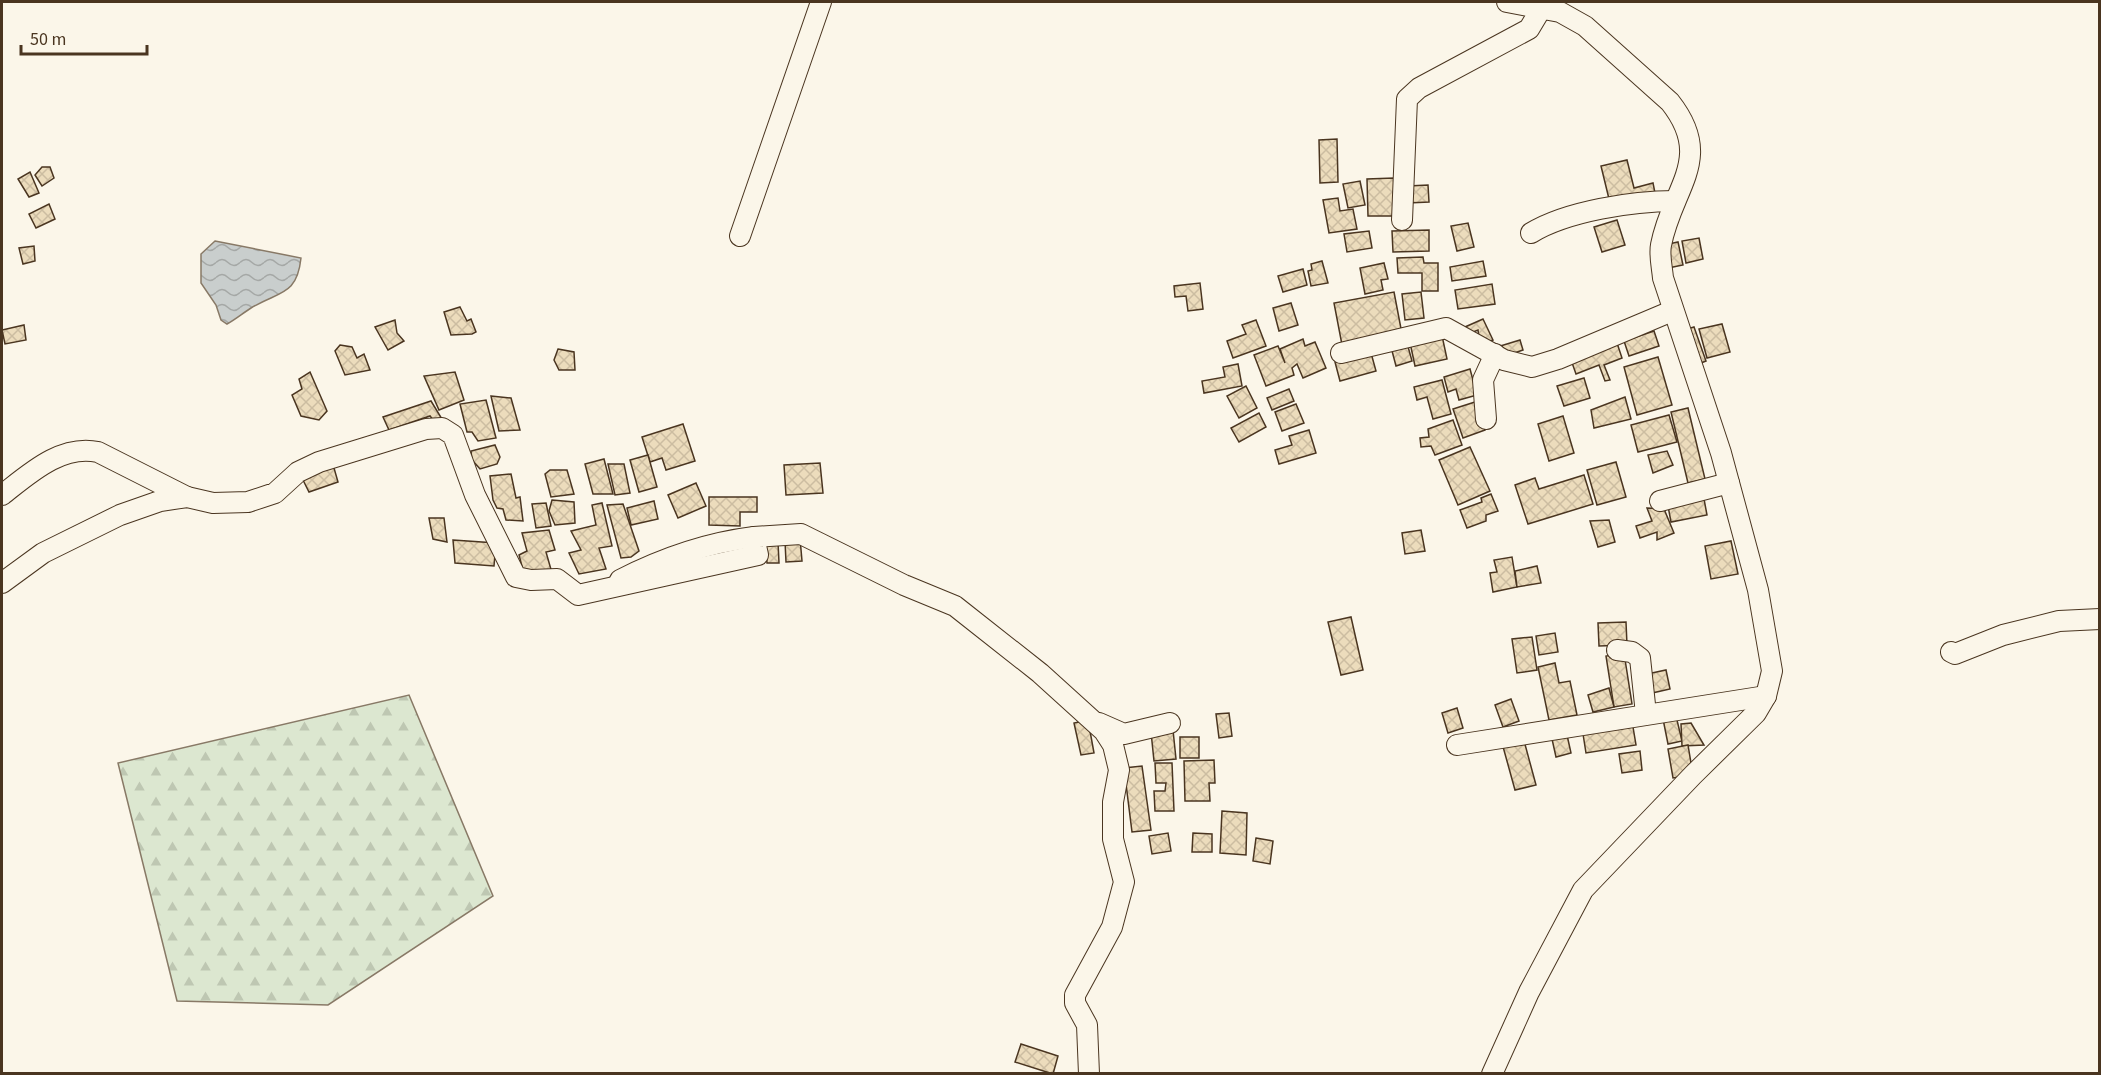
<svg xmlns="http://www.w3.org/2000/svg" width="2101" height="1075" viewBox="0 0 2101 1075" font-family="'Source Sans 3',sans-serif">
  <defs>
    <pattern id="forest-firs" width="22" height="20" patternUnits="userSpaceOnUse" patternTransform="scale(1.5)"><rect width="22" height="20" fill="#dce7d0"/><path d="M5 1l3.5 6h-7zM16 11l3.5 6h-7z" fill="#bec7b2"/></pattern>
    <pattern id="water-waves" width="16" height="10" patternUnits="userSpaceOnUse" patternTransform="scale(1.5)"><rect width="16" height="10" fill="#c9cecd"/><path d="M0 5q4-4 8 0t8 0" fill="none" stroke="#a5a8a6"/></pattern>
    <pattern id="building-cross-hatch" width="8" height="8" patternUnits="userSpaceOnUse" patternTransform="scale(1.5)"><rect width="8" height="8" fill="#ecdcbc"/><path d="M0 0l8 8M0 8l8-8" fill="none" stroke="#ccbda1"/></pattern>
  </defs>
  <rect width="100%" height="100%" fill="#fbf6e9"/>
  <!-- forest -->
  <polygon fill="url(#forest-firs)" stroke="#887966" stroke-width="1.5" points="409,695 493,896 328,1005 177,1001 118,763"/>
  <!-- water -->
  <path fill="url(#water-waves)" stroke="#887966" stroke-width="1.5" d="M215 241 301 258C297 296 279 291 251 308 243 313 236 319 227 324L221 320 216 305 201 283V254Z"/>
  <!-- building -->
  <g fill="url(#building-cross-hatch)" stroke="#4a3520" stroke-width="1.5">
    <polygon points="1337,139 1338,182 1320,183 1319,140"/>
    <polygon points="1627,160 1634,188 1653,183 1655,193 1610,203 1601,166"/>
    <polygon points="42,167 50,167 54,178 42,186 35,175"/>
    <polygon points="30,172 39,193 29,197 18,179"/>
    <polygon points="1394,178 1395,216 1368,216 1367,179"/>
    <polygon points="1360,181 1365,205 1348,208 1343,184"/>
    <polygon points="1428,185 1429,202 1408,203 1408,186"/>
    <polygon points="1338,198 1340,211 1353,209 1357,229 1329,233 1323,200"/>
    <polygon points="49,204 55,219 36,228 29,214"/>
    <polygon points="1617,220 1625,245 1602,252 1594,227"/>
    <polygon points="1468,223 1474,247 1457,251 1451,226"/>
    <polygon points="1429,230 1429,251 1393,252 1392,231"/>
    <polygon points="1369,231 1372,248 1347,252 1344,234"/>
    <polygon points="1699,238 1703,259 1686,263 1682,241"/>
    <polygon points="1678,242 1683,265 1668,268 1664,245"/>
    <polygon points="34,246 35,261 23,264 19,248"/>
    <polygon points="1423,257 1424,263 1438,263 1438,291 1422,291 1422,273 1398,273 1397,258"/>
    <polygon points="1322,261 1328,283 1311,286 1308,271 1312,270 1311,264"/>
    <polygon points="1483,261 1486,276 1452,281 1450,267"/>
    <polygon points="1384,263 1388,279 1381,280 1383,290 1365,294 1360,268"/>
    <polygon points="1303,269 1307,285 1283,292 1278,276"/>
    <polygon points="1200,283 1203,309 1188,311 1186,296 1175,297 1174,286"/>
    <polygon points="1492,284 1495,304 1458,309 1455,290"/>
    <polygon points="1394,292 1402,334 1342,345 1334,303"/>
    <polygon points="1421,292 1424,318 1405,320 1402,294"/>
    <polygon points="1291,303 1298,325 1279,331 1273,308"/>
    <polygon points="460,307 467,321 471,319 476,332 472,334 451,335 444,312"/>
    <polygon points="1483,319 1493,340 1480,345 1478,330 1468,334 1465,327"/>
    <polygon points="395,320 397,333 404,341 388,350 375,327"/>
    <polygon points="1256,320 1266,346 1233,358 1227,341 1246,334 1242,325"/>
    <polygon points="1722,324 1730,352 1707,358 1699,329"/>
    <polygon points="24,325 26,340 5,344 2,330"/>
    <polygon points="1694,327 1706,361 1696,365 1684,330"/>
    <polygon points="1441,331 1447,359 1415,366 1409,338"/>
    <polygon points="1654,331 1659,346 1629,356 1624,341"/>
    <polygon points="1303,339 1305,346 1315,342 1326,368 1303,378 1297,364 1292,368 1294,375 1266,386 1254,355 1278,346 1285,363 1280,349"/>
    <polygon points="1520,340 1523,350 1500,358 1497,347"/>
    <polygon points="1616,340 1622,358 1604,365 1610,380 1605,381 1599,365 1576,374 1570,357"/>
    <polygon points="1407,343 1412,361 1396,366 1391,347"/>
    <polygon points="340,345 352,347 357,358 364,354 370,370 345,375 335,351"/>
    <polygon points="558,349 574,352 575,370 559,370 554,360"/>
    <polygon points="1371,353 1376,371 1340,381 1335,362"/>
    <polygon points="1658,357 1672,405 1637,415 1624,367"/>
    <polygon points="1238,364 1242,386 1204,393 1202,381 1225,377 1223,367"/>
    <polygon points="1470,369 1477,395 1459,400 1456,389 1448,392 1444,377"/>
    <polygon points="310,372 327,411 319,420 301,416 292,395 302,389 299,379"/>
    <polygon points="455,372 464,400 439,410 424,376"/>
    <polygon points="1584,378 1590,398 1564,406 1557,386"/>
    <polygon points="1442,380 1451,414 1433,419 1427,397 1417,400 1414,387"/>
    <polygon points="1246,386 1257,408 1239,418 1227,396"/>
    <polygon points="1289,389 1294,401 1272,410 1267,398"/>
    <polygon points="491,396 511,398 520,430 499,431"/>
    <polygon points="1625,397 1631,419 1594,428 1591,410"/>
    <polygon points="486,400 496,438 478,441 472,432 467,432 460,404"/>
    <polygon points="431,401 445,424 438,426 430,416 389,430 383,417"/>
    <polygon points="1475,402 1485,430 1463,438 1453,409"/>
    <polygon points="1296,404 1304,423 1282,431 1275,412"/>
    <polygon points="1688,408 1705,479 1688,483 1671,412"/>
    <polygon points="1259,413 1266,427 1239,442 1231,428"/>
    <polygon points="1669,415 1677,442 1638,452 1631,425"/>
    <polygon points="1563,416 1574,453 1549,461 1538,424"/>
    <polygon points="1453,420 1462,445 1435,455 1431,446 1421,447 1420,438 1429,437 1428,429"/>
    <polygon points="683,424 695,461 666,470 662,458 650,462 642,437"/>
    <polygon points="1309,430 1316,453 1279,464 1275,450 1292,445 1289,436"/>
    <polygon points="495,445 500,457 497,464 480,469 472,460 471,451"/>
    <polygon points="1470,447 1490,491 1458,505 1439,460"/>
    <polygon points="1667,451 1673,465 1653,473 1648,455"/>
    <polygon points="648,455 657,487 639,492 630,460"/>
    <polygon points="604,459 613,494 593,494 585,464"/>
    <polygon points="332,461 338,482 309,492 300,474"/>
    <polygon points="1616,462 1626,497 1597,505 1587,470"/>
    <polygon points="820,463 823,493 786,495 784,465"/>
    <polygon points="608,464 624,464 630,493 615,495"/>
    <polygon points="550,470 567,470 574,494 551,497 545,474"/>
    <polygon points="511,474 516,498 520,497 523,521 506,520 503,509 497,508 493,500 490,476"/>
    <polygon points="1584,475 1593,504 1528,524 1515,485 1535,478 1539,489"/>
    <polygon points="696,483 706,506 678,518 668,495"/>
    <polygon points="1491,494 1498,511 1486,515 1486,521 1467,528 1460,510 1482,502 1481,498"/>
    <polygon points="709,497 757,497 757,512 740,512 740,526 709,525"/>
    <polygon points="1704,499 1707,515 1671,522 1668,506"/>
    <polygon points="552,500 574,502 575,523 555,525 549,511"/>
    <polygon points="654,501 658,519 631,525 627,508"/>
    <polygon points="546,503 551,526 536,528 532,504"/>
    <polygon points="602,503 612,546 599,548 606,569 579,574 569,553 581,550 571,531 596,525 592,505"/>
    <polygon points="623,504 639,551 631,557 621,558 607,505"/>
    <polygon points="1647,508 1664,509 1674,533 1657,540 1657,532 1640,538 1636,526 1652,521"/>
    <polygon points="429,518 444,518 447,542 433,539"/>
    <polygon points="1609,520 1615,542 1598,547 1590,521"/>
    <polygon points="549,530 555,550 546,552 552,573 524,574 519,555 527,551 522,533"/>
    <polygon points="1421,530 1425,551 1405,554 1402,533"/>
    <polygon points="800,538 802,561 786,562 785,541 778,542 779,563 767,563 765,539"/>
    <polygon points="453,540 496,543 494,566 455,563"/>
    <polygon points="1731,541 1738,574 1711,579 1705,546"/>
    <polygon points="1512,557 1517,587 1493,592 1490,573 1497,572 1494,560"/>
    <polygon points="1537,566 1541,583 1517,587 1515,571"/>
    <polygon points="1351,617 1363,670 1341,675 1328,622"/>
    <polygon points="1626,622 1627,645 1599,646 1598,623"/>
    <polygon points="1555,633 1558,652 1539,655 1536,636"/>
    <polygon points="1532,637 1537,670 1517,673 1512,639"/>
    <polygon points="1624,653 1632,704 1614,707 1606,656"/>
    <polygon points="1555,663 1559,683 1570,681 1577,715 1549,720 1538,667"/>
    <polygon points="1666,670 1670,689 1652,693 1647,674"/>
    <polygon points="1609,688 1614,707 1593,712 1588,695"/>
    <polygon points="1511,699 1519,721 1503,727 1495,705"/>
    <polygon points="1457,708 1463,728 1448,733 1442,713"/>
    <polygon points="1229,713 1232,736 1219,738 1216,714"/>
    <polygon points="1676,716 1682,741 1668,744 1663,719"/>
    <polygon points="1088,720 1094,753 1081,755 1074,723"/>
    <polygon points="1691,723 1704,745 1682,746 1681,724"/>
    <polygon points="1633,727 1636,745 1586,753 1583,734"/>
    <polygon points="1173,730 1176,759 1154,761 1151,732"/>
    <polygon points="1567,735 1571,753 1556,757 1552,739"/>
    <rect x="1180" y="737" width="19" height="21"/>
    <polygon points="1523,737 1536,785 1515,790 1502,743"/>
    <polygon points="1688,745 1693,775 1673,778 1668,749"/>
    <polygon points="1640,751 1642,770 1622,773 1619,754"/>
    <polygon points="1214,760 1215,783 1209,783 1210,801 1185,801 1184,761"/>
    <polygon points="1155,763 1172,763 1174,811 1155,811 1154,791 1165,791 1166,783 1156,783"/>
    <polygon points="1142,766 1151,830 1132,832 1124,768"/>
    <polygon points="1222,811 1247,813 1246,855 1220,853"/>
    <polygon points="1168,833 1171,851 1152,854 1149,836"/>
    <polygon points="1193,833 1212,834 1212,852 1192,852"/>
    <polygon points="1256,838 1273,841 1270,864 1253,861"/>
    <polygon points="1021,1044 1058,1056 1053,1074 1015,1062"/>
  </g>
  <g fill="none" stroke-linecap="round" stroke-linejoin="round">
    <!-- minor casing -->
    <g stroke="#4a3520" stroke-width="22">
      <g id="minor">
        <polyline points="1402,220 1407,99 1419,88 1529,29 1541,9"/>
        <path d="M1531 233C1567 211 1633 201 1675 201"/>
        <polyline points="740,236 821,2"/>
        <polyline points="1341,353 1446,328 1504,360 1532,367 1558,359 1672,311"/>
        <polyline points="1486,419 1483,380 1495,354"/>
        <path d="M2 495C29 474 61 444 98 452L187 497"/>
        <polyline points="1660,501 1729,483"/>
        <path d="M620 580C663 558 705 543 754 537"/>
        <polyline points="2,583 43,553 120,515 160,501 187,497 213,503 248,502 275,493 298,472 319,462 426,429 442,428 453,435 475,495 516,577 531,580 557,579 578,595 758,555 754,537 801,534 904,585 955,606 1040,673 1104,731 1113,745 1119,770 1113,802 1113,839 1124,882 1112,927 1075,995 1075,1003 1087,1025 1089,1074"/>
        <polyline points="1617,650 1632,652 1640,658 1646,714"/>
        <polyline points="1951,652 1955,654 2003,635 2059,621 2100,619"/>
        <polyline points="1099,723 1124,734 1170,723"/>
        <polyline points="1457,745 1766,696"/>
        <path d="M1492 1074 1529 992 1583 890 1693 775 1756 713 1766 696 1772 671 1758 590 1721 453 1663 278C1662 267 1659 255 1661 245 1672 187 1715 159 1670 102L1585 26 1560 12 1507 2"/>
      </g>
    </g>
    <!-- minor -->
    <use href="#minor" stroke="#fbf6e9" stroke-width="20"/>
  </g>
  <!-- border -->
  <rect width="2101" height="1075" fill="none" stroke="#4a3520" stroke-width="6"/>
  <!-- scale -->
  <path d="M21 45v9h126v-9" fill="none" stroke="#4a3520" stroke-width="3"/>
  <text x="30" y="45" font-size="18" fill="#4a3520" stroke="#fbf6e9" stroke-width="4.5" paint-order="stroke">50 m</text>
</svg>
